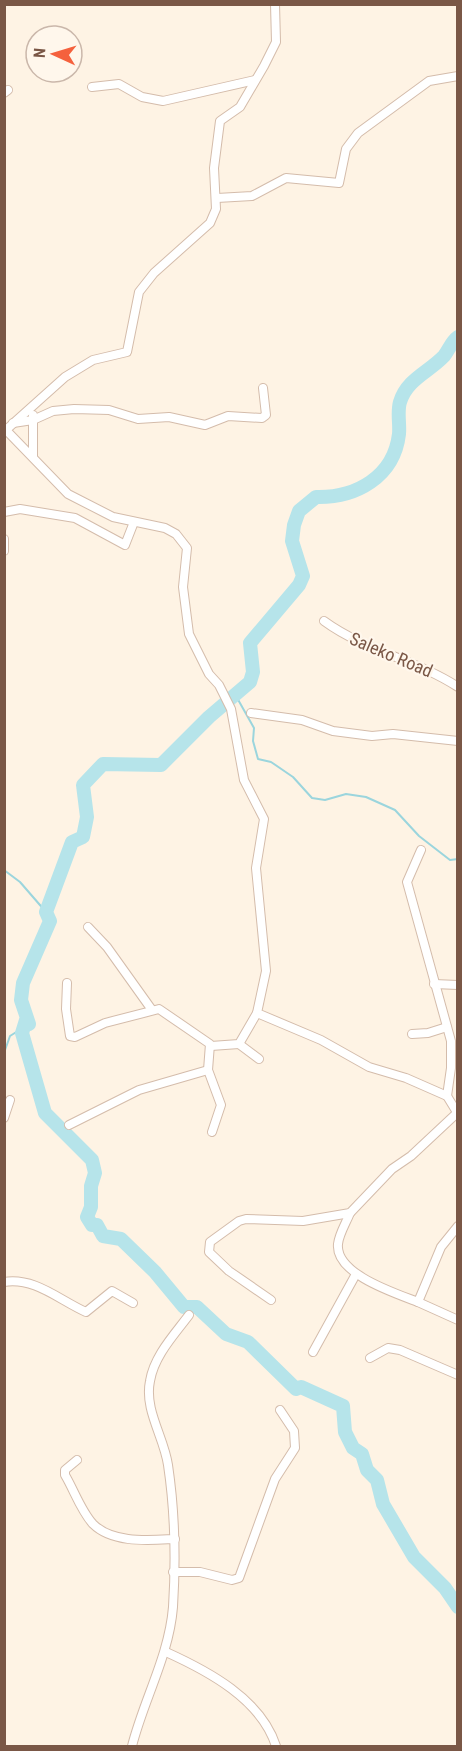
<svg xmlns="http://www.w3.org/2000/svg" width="462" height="1751" viewBox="0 0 462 1751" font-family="'Roboto Condensed',sans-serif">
  <rect width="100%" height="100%" fill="#fef3e4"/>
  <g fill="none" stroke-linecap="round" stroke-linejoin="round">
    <!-- stream -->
    <g stroke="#9bd5dd" stroke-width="2">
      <polyline points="236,696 254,728 253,741 258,759 271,762 293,777 312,798 325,800 346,794 366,797 395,810 419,836 450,860 458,859"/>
      <polyline points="4,870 20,882 46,912"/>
      <polyline points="4,1053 10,1036 29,1024"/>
    </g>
    <!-- river -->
    <path stroke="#b6e4ea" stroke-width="14" d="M458 337C451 342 449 350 444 356 429 372 407 379 400 402 397 412 400 424 399 434 394 477 356 498 316 497L299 511 294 525 292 541 303 576 299 585 250 643 253 672 250 682 209 717 161 765 103 764 83 785 87 817 83 837 72 842 46 912 50 921 23 983 21 1000 29 1024 26 1020 22 1033 45 1113 92 1160 95 1173 91 1186V1207L87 1217 92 1225H97L103 1236 121 1239 155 1272 184 1307H197L226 1334 248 1342 296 1389 301 1387 343 1406 345 1432 353 1448 362 1454 367 1470 377 1480 383 1504 414 1557 445 1588 458 1607"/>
    <!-- minor casing -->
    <g stroke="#d4bcab" stroke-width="10">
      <g id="minor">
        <polyline points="92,87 119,84 142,97 163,101 255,80"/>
        <polyline points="4,93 8,90"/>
        <polyline points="217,198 252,196 286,178 339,183 346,149 358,133 429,81 458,76"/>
        <polyline points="33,415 33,456"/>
        <polyline points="13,423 33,420 53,411 74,409 109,410 138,419 169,417 205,425 228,416 262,418 266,415 263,388"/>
        <polyline points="4,428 68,494 113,517 165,528 176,534 187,548 183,587 189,634 209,674 219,685 231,709 244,780 264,819 256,868 266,971 257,1013 321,1040 369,1067 406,1078 447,1096 458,1114"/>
        <polyline points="7,429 65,377 93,360 127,352 139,292 154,273 210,223 216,209 214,168 220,121 240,107 264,66 276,42 275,4"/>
        <polyline points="4,512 20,509 75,518 125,545 134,522"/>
        <polyline points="4,539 4,551"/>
        <path d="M324 621C365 651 415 659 458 687"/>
        <polyline points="251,713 302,720 333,731 372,736 393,734 458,741"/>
        <polyline points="421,850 407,882 451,1041 451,1068 447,1096"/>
        <polyline points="88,927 107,947 152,1010"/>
        <polyline points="67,983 66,1009 70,1036 75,1037 105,1023 159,1009 210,1044 208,1070 221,1105 212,1132"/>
        <polyline points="434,984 458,985"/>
        <polyline points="412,1034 428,1033 447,1027"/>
        <polyline points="239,1044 259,1059"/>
        <polyline points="211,1046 239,1044 257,1013"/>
        <polyline points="4,1118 10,1100"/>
        <polyline points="69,1125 139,1090 208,1070"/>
        <path d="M350 1213C346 1223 339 1234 338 1244 335 1274 395 1293 418 1302"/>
        <polyline points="458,1226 441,1247 418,1302 458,1320"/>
        <path d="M4 1282C35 1277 59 1300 86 1312L112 1291 133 1303"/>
        <polyline points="271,1300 229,1271 209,1252 210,1242 239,1221 246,1219 303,1221 350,1213 392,1169 411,1156 457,1113"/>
        <polyline points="313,1352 356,1274"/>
        <polyline points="370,1358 388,1348 400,1350 458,1375"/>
        <path d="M77 1460 65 1470V1475C74 1490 81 1511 93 1524 113 1544 150 1540 175 1539"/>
        <polyline points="173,1572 200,1572 232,1580 239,1578 275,1479 295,1448 294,1431 280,1410"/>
        <path d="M166 1652C208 1671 261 1699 276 1746"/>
        <path d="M132 1746C144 1699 169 1656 173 1607 176 1559 175 1512 168 1465 164 1437 144 1410 150 1381 154 1356 174 1335 189 1315"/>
      </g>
    </g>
    <!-- minor -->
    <use href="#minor" stroke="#fff" stroke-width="8"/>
  </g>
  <g text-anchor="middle" stroke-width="4.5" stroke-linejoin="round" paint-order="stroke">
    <!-- street labels -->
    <g font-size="18" fill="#7a5746" stroke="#fff7ec">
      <text transform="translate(391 655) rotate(23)" y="6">Saleko Road</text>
    </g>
  </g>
  <!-- border -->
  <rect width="462" height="1751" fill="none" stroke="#7a5746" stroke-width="12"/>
  <!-- north arrow -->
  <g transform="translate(54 54) rotate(274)"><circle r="28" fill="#fff7ec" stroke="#cab7aa" stroke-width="1.5"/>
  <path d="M0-4.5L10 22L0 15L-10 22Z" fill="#f5613d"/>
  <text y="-9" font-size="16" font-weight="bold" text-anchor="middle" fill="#7a5746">N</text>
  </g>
</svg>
